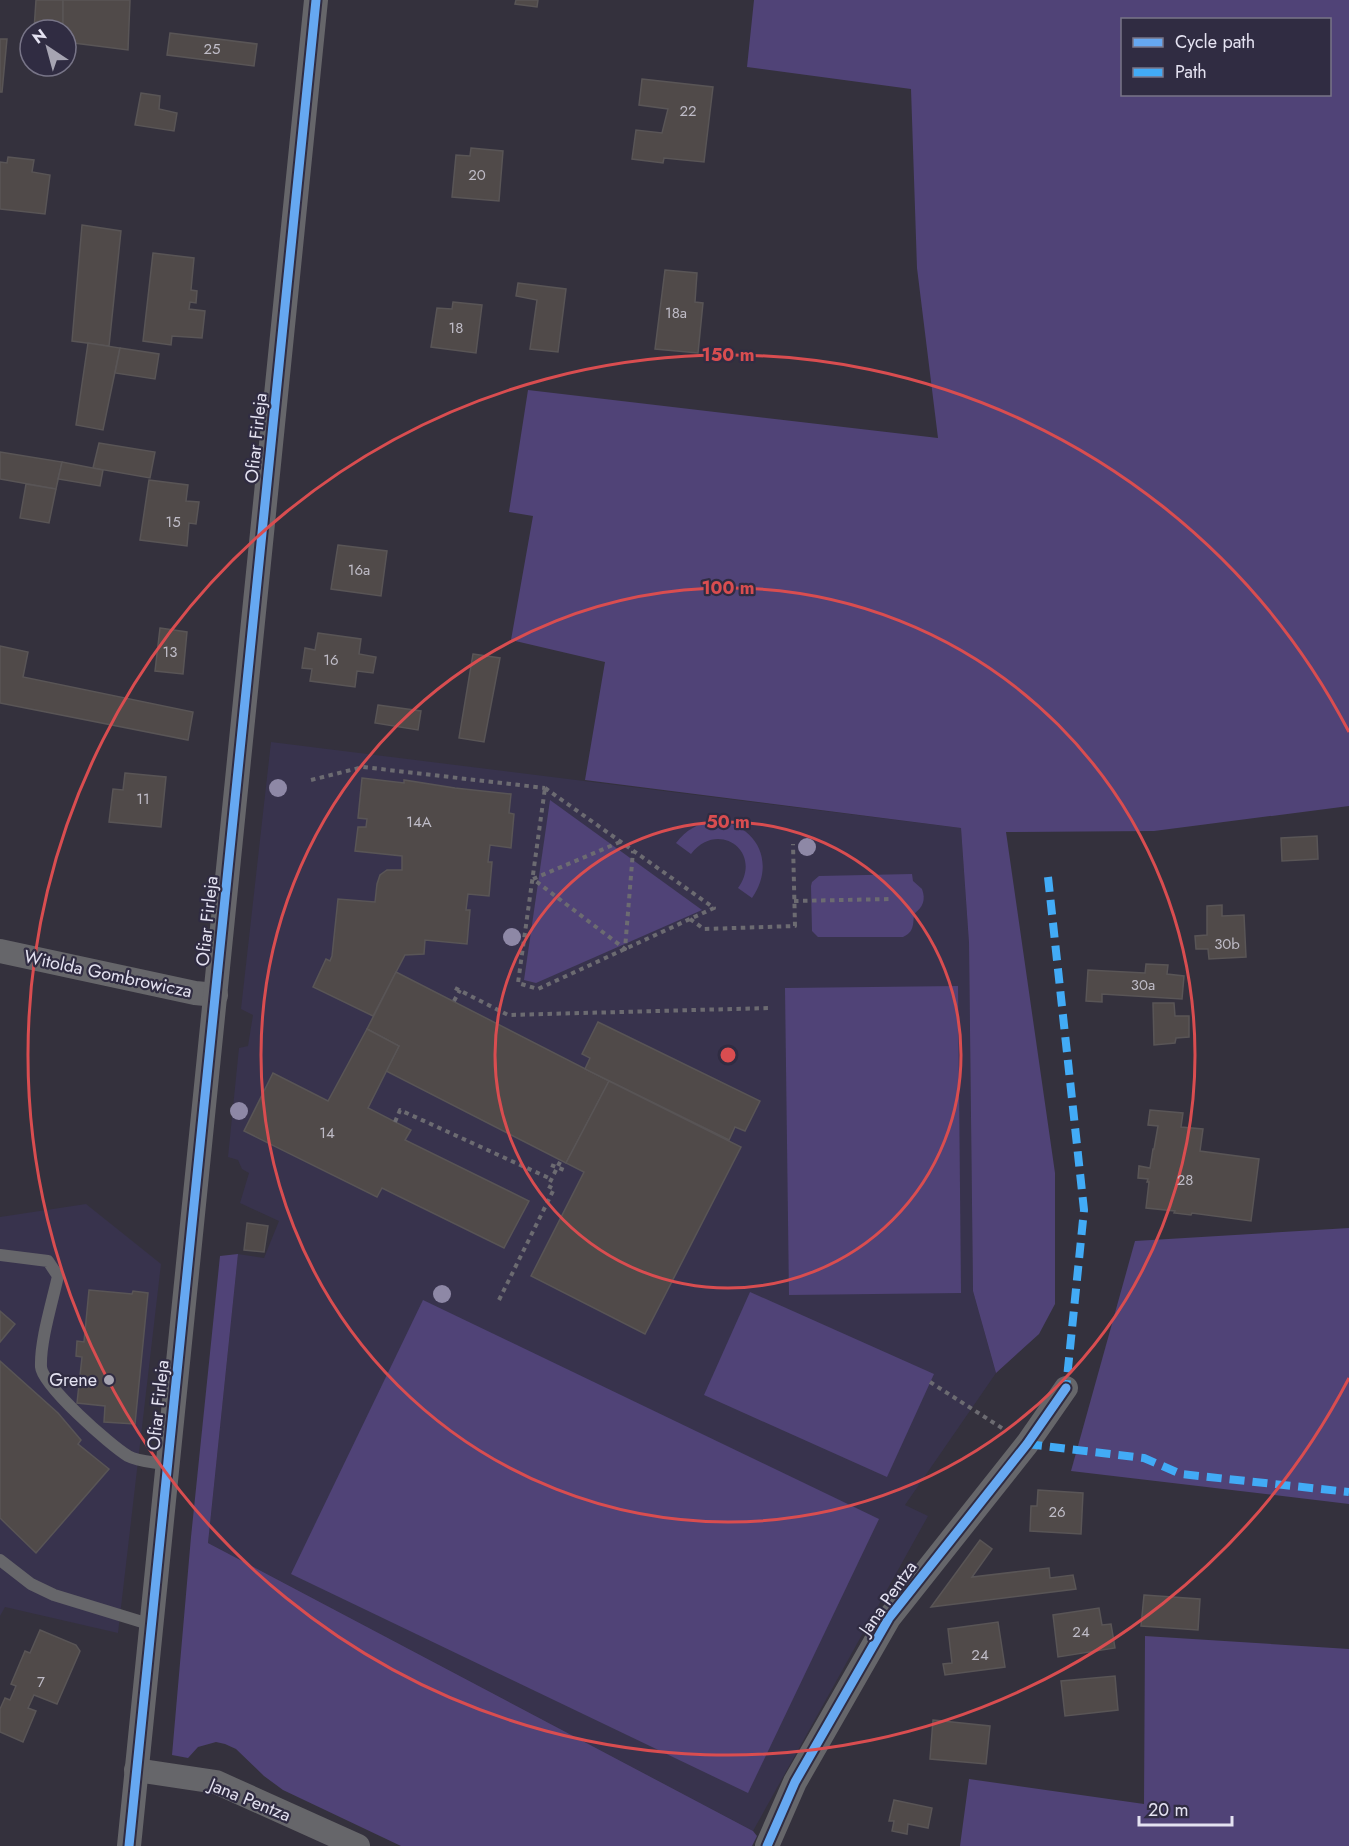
<svg xmlns="http://www.w3.org/2000/svg" width="1349" height="1846" viewBox="0 0 1349 1846" font-family="Jost,sans-serif">
  <rect width="100%" height="100%" fill="#34313d"/>
  <!-- built -->
  <g fill="#38334d">
    <polygon points="271,742 961,828 969,943 973,1291 996,1373 905,1505 928,1516 753,1831 208,1543 238,1254 264,1258 279,1221 240,1203 249,1173 242,1169 238,1160 228,1157 239,1048 248,1046 253,1015 241,1009"/>
    <polygon points="86,1204 161,1264 118,1633 5,1607 0,1616 0,1217"/>
  </g>
  <!-- green -->
  <g fill="#504377" fill-rule="evenodd">
    <path d="M754 0H1349V806L1154 831 1006 832 1055 1173V1304L1039 1334 996 1373 973 1291 969 943 961 828 585 780 605 662 511 640 533 516 509 512 528 390 938 438 917 268 911 89 747 67ZM1122 20H1330V94H1122Z"/>
    <polygon points="550,800 702,910 536,983 524,980"/>
    <path d="M713 821C756 822 777 862 752 898L738 888C764 852 718 819 691 854L676 843C686 830 697 824 713 821Z"/>
    <path d="M912 874 913 881 922 889C926 900 923 907 914 914 913 925 914 932 903 937H818L812 931 811 886 812 882 819 876Z"/>
    <polygon points="958,986 961,1293 789,1295 785,988"/>
    <polygon points="1349,1228 1349,1504 1071,1471 1135,1241"/>
    <polygon points="238,1254 208,1543 753,1831 757,1836 752,1846 401,1846 283,1790 264,1776 236,1749 225,1744 216,1742 198,1747 188,1758 172,1755 191,1537 220,1256"/>
    <polygon points="750,1292 934,1374 887,1477 704,1395"/>
    <polygon points="423,1300 879,1519 748,1793 291,1574"/>
    <polygon points="1145,1636 1349,1649 1349,1846 960,1846 969,1779 1144,1804"/>
  </g>
  <!-- building -->
  <g fill="#504a49" stroke="#595556" stroke-width="1.5">
    <polygon points="36,0 63,0 63,30 34,30"/>
    <polygon points="63,0 130,0 128,50 66,42 66,30 63,30"/>
    <polygon points="516,0 538,0 537,7 515,4"/>
    <polygon points="170,33 257,44 254,66 167,55"/>
    <polygon points="0,39 7,39 2,92 0,92"/>
    <polygon points="642,79 713,87 704,162 664,158 663,163 632,159 636,130 662,133 668,109 639,105"/>
    <polygon points="141,93 160,96 159,109 177,113 174,131 135,125"/>
    <polygon points="471,148 503,151 499,201 452,197 456,155 470,156"/>
    <polygon points="8,157 34,160 32,172 50,175 45,214 0,209 0,162 7,163"/>
    <polygon points="82,225 121,231 109,346 72,341"/>
    <polygon points="153,253 194,258 191,290 197,291 196,303 190,302 189,309 205,311 202,338 172,336 171,345 143,341"/>
    <polygon points="665,270 697,273 695,302 703,303 698,353 655,349"/>
    <polygon points="518,283 566,289 558,352 530,349 537,300 516,296"/>
    <polygon points="453,302 482,305 476,353 431,347 437,308 452,309"/>
    <polygon points="88,343 120,348 103,430 76,425"/>
    <polygon points="120,348 159,354 155,379 115,373"/>
    <polygon points="99,443 155,452 150,478 93,468"/>
    <polygon points="0,452 62,462 56,489 0,479"/>
    <polygon points="62,462 103,470 100,486 58,479"/>
    <polygon points="149,480 188,485 186,501 199,502 196,524 189,523 187,546 140,540"/>
    <polygon points="26,484 56,489 49,523 20,518"/>
    <polygon points="338,545 387,551 381,596 331,589"/>
    <polygon points="160,628 187,632 183,674 155,671"/>
    <polygon points="318,633 361,639 359,654 376,657 373,673 357,671 355,687 310,681 312,669 302,668 305,648 315,650"/>
    <polygon points="0,646 28,652 23,677 193,712 188,740 0,703"/>
    <polygon points="473,654 500,658 484,742 459,738"/>
    <polygon points="378,705 421,711 418,730 375,723"/>
    <polygon points="125,773 166,777 161,827 109,822 113,789 123,790"/>
    <polygon points="362,778 404,783 404,780 455,788 511,794 509,813 514,814 511,848 490,845 488,862 492,862 489,896 468,894 466,910 470,910 467,944 425,940 424,954 405,955 373,1016 313,987 326,959 330,961 332,956 338,899 375,902 377,884 380,875 387,870 402,870 402,856 355,851 358,827 366,827 367,819 358,818"/>
    <polygon points="1317,836 1318,859 1282,861 1281,838"/>
    <polygon points="1222,905 1222,916 1244,915 1246,957 1209,959 1208,949 1196,949 1195,936 1207,935 1207,906"/>
    <polygon points="1146,964 1168,965 1167,974 1184,976 1182,999 1102,994 1102,1002 1086,1001 1088,970 1145,973"/>
    <polygon points="396,972 609,1081 566,1163 386,1071 399,1046 367,1029"/>
    <polygon points="1153,1003 1174,1003 1175,1016 1189,1016 1189,1037 1176,1038 1175,1043 1154,1045"/>
    <polygon points="598,1022 760,1101 745,1131 735,1127 729,1140 585,1069 590,1058 582,1054"/>
    <polygon points="367,1029 399,1046 368,1108 411,1130 405,1140 529,1201 504,1248 382,1188 377,1197 244,1131 273,1073 328,1101"/>
    <polygon points="609,1081 741,1147 645,1334 531,1276 584,1172 566,1163"/>
    <polygon points="1150,1110 1183,1113 1181,1127 1203,1129 1200,1151 1259,1159 1251,1221 1192,1213 1191,1215 1174,1213 1175,1211 1146,1208 1149,1182 1147,1182 1148,1179 1138,1178 1139,1166 1150,1168 1153,1149 1154,1149 1158,1126 1148,1125"/>
    <polygon points="247,1223 268,1226 264,1252 244,1250"/>
    <polygon points="89,1290 132,1294 133,1291 148,1293 135,1424 104,1422 105,1406 77,1403 82,1357 76,1356 77,1341 84,1342"/>
    <polygon points="0,1311 15,1324 0,1342"/>
    <polygon points="0,1361 58,1413 81,1440 78,1444 109,1469 36,1553 0,1518"/>
    <polygon points="1038,1490 1083,1493 1081,1534 1030,1531 1031,1506 1037,1506"/>
    <polygon points="980,1540 992,1549 972,1577 1049,1568 1050,1578 1073,1575 1076,1589 931,1607"/>
    <polygon points="1144,1595 1200,1599 1198,1630 1141,1626"/>
    <polygon points="1099,1608 1102,1625 1111,1624 1115,1648 1058,1657 1053,1615"/>
    <polygon points="998,1622 1005,1667 945,1675 943,1664 952,1663 948,1629"/>
    <polygon points="40,1630 76,1645 80,1651 57,1704 34,1695 28,1708 36,1711 23,1742 0,1732 0,1709 5,1698 10,1700 16,1686 11,1684 25,1651 30,1653"/>
    <polygon points="1115,1676 1118,1710 1065,1716 1061,1681"/>
    <polygon points="933,1720 990,1726 986,1764 930,1759"/>
    <polygon points="894,1800 932,1808 928,1828 908,1824 907,1834 892,1831 894,1821 889,1821"/>
  </g>
  <g fill="none" stroke-linecap="round" stroke-linejoin="round">
    <!-- path -->
    <g stroke="#6c6b71" stroke-width="4" stroke-dasharray="4.5 4.5" stroke-linecap="butt">
      <polyline points="311,780 363,767 545,788"/>
      <polygon points="545,788 714,908 538,989 518,983"/>
      <polyline points="620,842 533,879 625,949 633,851"/>
      <polyline points="794,901 890,899"/>
      <polyline points="690,919 704,929 795,926 793,844"/>
      <polyline points="455,988 508,1015 770,1008"/>
      <polyline points="454,1001 460,990"/>
      <polyline points="395,1122 400,1110 551,1179"/>
      <polyline points="551,1165 564,1170"/>
      <polyline points="499,1300 554,1189 548,1186 561,1160"/>
      <polyline points="930,1382 1005,1430"/>
    </g>
    <!-- service -->
    <g stroke="#66666a" stroke-width="12">
      <path d="M0 1255 48 1261 58 1276C52 1303 40 1341 41 1367 42 1385 111 1446 128 1456 139 1462 156 1462 168 1465"/>
      <polyline points="0,1560 31,1584 54,1595 152,1625"/>
    </g>
    <!-- minor -->
    <g stroke="#66666a" stroke-width="24">
      <polyline points="0,951 195,993 216,995"/>
      <polyline points="136,1770 216,1782 358,1846"/>
      <polyline points="129,1846 316,0"/>
      <polyline points="767,1846 795,1782 889,1618 1027,1444 1066,1388"/>
    </g>
    <!-- quiet -->
    <g stroke="#42abf6" stroke-width="8" stroke-dasharray="15 8" stroke-linecap="butt">
      <polyline points="1048,877 1084,1210 1066,1388"/>
      <polyline points="1027,1444 1144,1458 1181,1474 1349,1492"/>
    </g>
    <!-- cycleway casing -->
    <g stroke="#302c42" stroke-width="13">
      <g id="cycleway">
        <polyline points="129,1846 316,0"/>
        <polyline points="767,1846 795,1782 889,1618 1027,1444 1066,1388"/>
      </g>
    </g>
    <!-- cycleway -->
    <use href="#cycleway" stroke="#66a8f1" stroke-width="9"/>
  </g>
  <!-- trees -->
  <g fill="#8e88a6">
    <circle cx="278" cy="788" r="9"/>
    <circle cx="807" cy="847" r="9"/>
    <circle cx="512" cy="937" r="9"/>
    <circle cx="239" cy="1111" r="9"/>
    <circle cx="442" cy="1294" r="9"/>
  </g>
  <!-- distance rings -->
  <g fill="none" stroke="#d94d50" stroke-width="3">
    <circle cx="728" cy="1055" r="233"/>
    <circle cx="728" cy="1055" r="467"/>
    <path d="M1349 1378A700 700 0 1 1 1349 732"/>
  </g>
  <!-- markers -->
  <circle fill="#a6a4b2" stroke="#302c42" stroke-width="2" cx="109" cy="1380" r="6"/>
  <g text-anchor="middle" stroke-width="4.5" stroke-linejoin="round" paint-order="stroke">
    <!-- number labels -->
    <g font-size="15" fill="#bfbcc7">
      <text x="212" y="54">25</text>
      <text x="688" y="116">22</text>
      <text x="477" y="180">20</text>
      <text x="676" y="318">18a</text>
      <text x="456" y="333">18</text>
      <text x="173" y="527">15</text>
      <text x="359" y="575">16a</text>
      <text x="170" y="657">13</text>
      <text x="331" y="665">16</text>
      <text x="143" y="804">11</text>
      <text x="419" y="827">14A</text>
      <text x="1227" y="949">30b</text>
      <text x="1143" y="990">30a</text>
      <text x="327" y="1138">14</text>
      <text x="1185" y="1185">28</text>
      <text x="1057" y="1517">26</text>
      <text x="1081" y="1637">24</text>
      <text x="980" y="1660">24</text>
      <text x="41" y="1687">7</text>
    </g>
    <!-- street labels -->
    <g font-size="18" fill="#e4e2f1" stroke="#302c42">
      <text transform="translate(256 438) rotate(-84)" y="6">Ofiar Firleja</text>
      <text transform="translate(207 921) rotate(-84)" y="6">Ofiar Firleja</text>
      <text transform="translate(108 974) rotate(12)" y="6">Witolda Gombrowicza</text>
      <text transform="translate(158 1405) rotate(-84)" y="6">Ofiar Firleja</text>
      <text transform="translate(888 1598) rotate(-55)" y="6">Jana Pentza</text>
      <text transform="translate(250 1800) rotate(22)" y="6">Jana Pentza</text>
    </g>
    <!-- poi labels -->
    <g font-size="18" fill="#e4e2f1" stroke="#302c42" text-anchor="end">
      <text x="97" y="1386">Grene</text>
    </g>
  </g>
  <circle cx="728" cy="1055" r="9" fill="#d94d50" stroke="#302c42" stroke-width="3"/>
  <g font-size="18" text-anchor="middle" font-weight="bold" fill="#d94d50" stroke="#302c42" stroke-width="4.5" stroke-linejoin="round" paint-order="stroke">
    <text x="728" y="361">150 m</text>
    <text x="728" y="594">100 m</text>
    <text x="728" y="828">50 m</text>
  </g>
  <!-- legend -->
  <rect x="1121" y="18" width="210" height="78" fill="#302c42" stroke="#787588" stroke-width="1.5"/>
  <rect x="1133" y="38" width="30" height="9" fill="#66a8f1" stroke="#787588" stroke-width="1.5"/>
  <text x="1175" y="48" font-size="18" fill="#e4e2f1">Cycle path</text>
  <rect x="1133" y="68" width="30" height="9" fill="#42abf6" stroke="#787588" stroke-width="1.5"/>
  <text x="1175" y="78" font-size="18" fill="#e4e2f1">Path</text>
  <!-- north arrow -->
  <g transform="translate(48 48) rotate(324)"><circle r="28" fill="#302c42" stroke="#787588" stroke-width="1.5"/>
  <path d="M0-4.5L10 22L0 15L-10 22Z" fill="#a6a4b2"/>
  <text y="-9" font-size="16" font-weight="bold" text-anchor="middle" fill="#e4e2f1">N</text>
  </g>
  <!-- scale -->
  <path d="M1139 1816v9h93v-9" fill="none" stroke="#e4e2f1" stroke-width="3"/>
  <text x="1148" y="1816" font-size="18" fill="#e4e2f1" stroke="#302c42" stroke-width="4.5" paint-order="stroke">20 m</text>
</svg>
